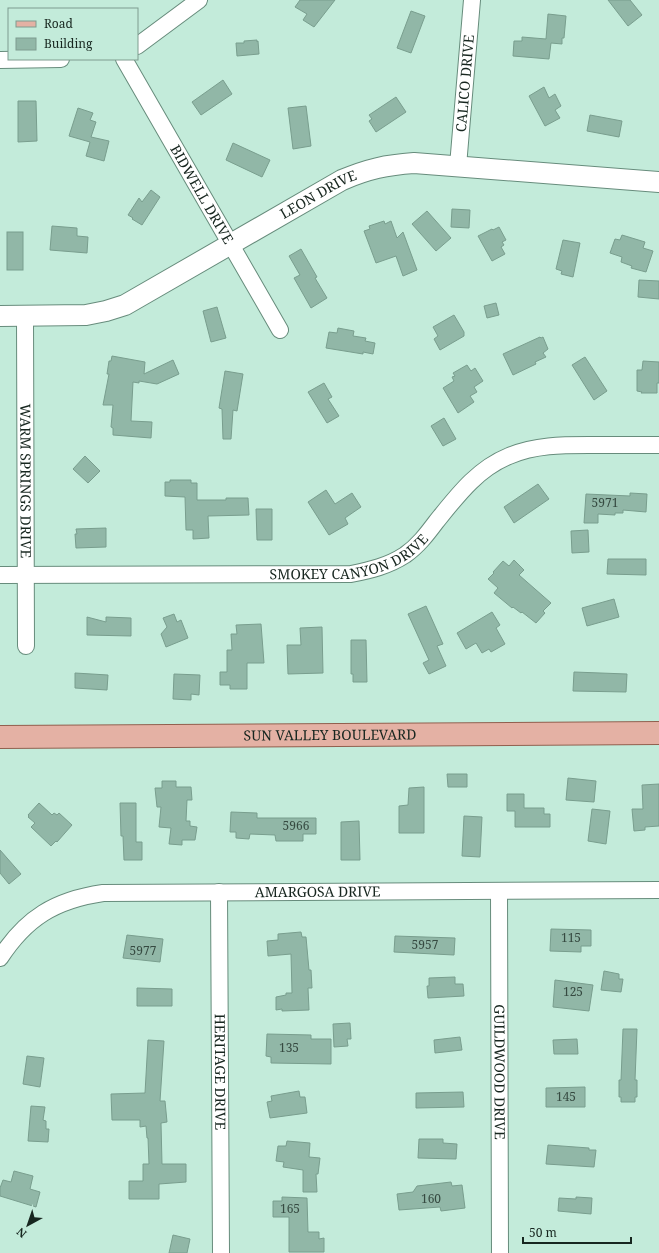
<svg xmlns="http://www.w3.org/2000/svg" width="659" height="1253" viewBox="0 0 659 1253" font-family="'Noto Serif',serif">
  <rect width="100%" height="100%" fill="#c3ebda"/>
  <!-- building -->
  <g fill="#91b7a7" stroke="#799e8e">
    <polygon points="300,0 335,0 314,27 303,20 307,14 295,7"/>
    <polygon points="608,0 630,0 642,15 628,26"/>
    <polygon points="411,11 425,16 411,53 397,48"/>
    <polygon points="548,14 566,16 564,38 562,38 562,44 551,43 549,59 513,56 514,41 522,41 522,37 546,39"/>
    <polygon points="257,40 257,42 258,41 259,54 237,56 236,43 244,43 244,41"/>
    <polygon points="223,80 232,94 201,115 192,102"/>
    <polygon points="544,87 549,98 555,94 561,106 555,110 560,118 545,126 529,96"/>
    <polygon points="396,97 406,112 376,132 369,121 372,119 369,115"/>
    <polygon points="18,101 36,101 37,141 18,142"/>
    <polygon points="306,106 311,146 293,149 288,108"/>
    <polygon points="78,108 93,113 90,120 96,122 91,137 109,141 104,161 86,156 90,142 69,136"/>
    <polygon points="590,115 622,121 619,137 587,131"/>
    <polygon points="233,143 270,160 262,177 226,160"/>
    <polygon points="151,190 160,197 142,225 132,219 133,218 128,215 139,198 142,202"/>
    <polygon points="452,209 470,210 469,228 451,227"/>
    <polygon points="427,211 451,238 436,251 412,224"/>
    <polygon points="384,221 385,224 391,221 397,238 403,232 417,270 403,276 396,256 376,263 364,231 370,229 369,226"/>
    <polygon points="52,226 77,228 77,236 88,237 87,253 50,250"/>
    <polygon points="499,227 506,240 502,242 504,245 501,247 505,254 492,261 478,236 492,229 493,230"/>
    <rect x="7" y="232" width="16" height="38"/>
    <polygon points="622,235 645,242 643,248 653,251 646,272 631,268 632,266 621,262 622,257 610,253 615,239 620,240"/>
    <polygon points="563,240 580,243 573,277 561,274 562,271 556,269"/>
    <polygon points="301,249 317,277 315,278 327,298 311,308 294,278 300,275 289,256"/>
    <polygon points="639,280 659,281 659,299 638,297"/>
    <polygon points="496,303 499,315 487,318 484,306"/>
    <polygon points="217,307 226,338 211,342 203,311"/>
    <polygon points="454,315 464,332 464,336 440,350 434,339 438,336 433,327"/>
    <polygon points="338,328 354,331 353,336 366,338 365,341 375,343 373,354 363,352 363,354 326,348 329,332 337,333"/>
    <polygon points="540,337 541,338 543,337 548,349 543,353 546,357 535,362 536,364 513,375 503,354"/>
    <polygon points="112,356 145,362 144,374 173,360 179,374 157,384 139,381 139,383 133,382 131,421 152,422 151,438 113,435 113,428 111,427 113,405 103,405 109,374 107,374 109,361 111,361"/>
    <polygon points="585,357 607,391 594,400 572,365"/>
    <polygon points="643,361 659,362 659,383 657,383 657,393 641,393 642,392 637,391 637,370 642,370"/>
    <polygon points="467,365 471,371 475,368 483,381 474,387 477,392 470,396 474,402 458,413 443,388 454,381 452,377 455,376 453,373"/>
    <polygon points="225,371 243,374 237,411 233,410 231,439 223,439 222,409 219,408"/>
    <polygon points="324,383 332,397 328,399 339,416 327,423 308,392"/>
    <polygon points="444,418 456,439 443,446 431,426"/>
    <polygon points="85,456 100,471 88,483 73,469"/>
    <polygon points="170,480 191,480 191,483 197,483 197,500 226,500 226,498 248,498 249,515 208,516 209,538 193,539 193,530 186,530 185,497 165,496 165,482 170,482"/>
    <polygon points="538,484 549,499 514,523 504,507"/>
    <polygon points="326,490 335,504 352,493 361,507 345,518 348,524 329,535 308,502"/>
    <polygon points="630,493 647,494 646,512 623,510 623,513 615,513 615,515 598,514 598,523 584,523 586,494 630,496"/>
    <polygon points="256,509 272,509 272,540 257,540"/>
    <polygon points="106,528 106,547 76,548 75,534 77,534 76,529"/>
    <polygon points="588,530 589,552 572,553 571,531"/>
    <polygon points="608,559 646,559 646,575 607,574"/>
    <polygon points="514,560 524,570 519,575 551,603 543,611 545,613 536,623 522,612 521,613 513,607 512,608 494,593 498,588 488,579 494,573 493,572 503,561 509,566"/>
    <polygon points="614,599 619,617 587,626 582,608"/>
    <polygon points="426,606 443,644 437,646 446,666 429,674 423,663 429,660 408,614"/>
    <polygon points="492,612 500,625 496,628 505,644 491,652 489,649 482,653 476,643 466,649 457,633"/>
    <polygon points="174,614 177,622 181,620 188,638 166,647 161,634 167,627 163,618"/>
    <polygon points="87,617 106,622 106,617 131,618 131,636 87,635"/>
    <polygon points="261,624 264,663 247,663 247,689 230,689 230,685 220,685 220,672 227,672 227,650 232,650 231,634 237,634 236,625"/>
    <polygon points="322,627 323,673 288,674 287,645 301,645 300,628"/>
    <polygon points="351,640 366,640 367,682 353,682 353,674 351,674"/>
    <polygon points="574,672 627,674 626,692 573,691"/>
    <polygon points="75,673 108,675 107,690 75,688"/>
    <polygon points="174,674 200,675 199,695 191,694 191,700 173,699"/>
    <polygon points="447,774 467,774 467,787 448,787"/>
    <polygon points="568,778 596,781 594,802 566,800"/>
    <polygon points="162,781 176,781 176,787 191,787 192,800 187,800 186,821 190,821 190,826 197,827 195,840 182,840 182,845 169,844 171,828 159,827 161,807 157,807 155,788 162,788"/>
    <polygon points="659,784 659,826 645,827 645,830 634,831 632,809 643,809 642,785"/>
    <polygon points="424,787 424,833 399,833 399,806 408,805 409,788"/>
    <polygon points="507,794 524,794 524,808 544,808 544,814 550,814 550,827 515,827 515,811 507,811"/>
    <polygon points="39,803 52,815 54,813 57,815 59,813 72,825 57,842 56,841 51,846 31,827 35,823 28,817 29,816 28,815"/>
    <polygon points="120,803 136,803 136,842 142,842 142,860 124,860 123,836 121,836"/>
    <polygon points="592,809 610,811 606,844 588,841"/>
    <polygon points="231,812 257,813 257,818 316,818 316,834 303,834 303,841 276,841 275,835 250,834 249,839 236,838 236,832 230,832"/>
    <polygon points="464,816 482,817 480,857 462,856"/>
    <polygon points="359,821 360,860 341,860 341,822"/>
    <polygon points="0,850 21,874 9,884 0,873"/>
    <polygon points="551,929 591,930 591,946 581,946 581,952 550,951"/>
    <polygon points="301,932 302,937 306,937 309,970 311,970 312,988 308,988 309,1010 282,1011 282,1009 276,1010 276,997 286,995 286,993 292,993 291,954 268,956 267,941 278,940 278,934"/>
    <polygon points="127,935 163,939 160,962 123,958"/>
    <polygon points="395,936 455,938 454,955 394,952"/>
    <polygon points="604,971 619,974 619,979 623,979 621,992 601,990"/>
    <polygon points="455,977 455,984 463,984 464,996 428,998 427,986 429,986 429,978"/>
    <polygon points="555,980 593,985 589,1011 553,1007"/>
    <polygon points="137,988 172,989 172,1006 137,1006"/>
    <polygon points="350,1023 351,1039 347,1039 348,1046 334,1047 333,1024"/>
    <polygon points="623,1029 637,1029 635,1080 637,1080 637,1097 635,1097 635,1102 621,1102 621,1097 619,1097 619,1080 621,1080"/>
    <polygon points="267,1034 311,1035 311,1039 331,1039 331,1064 271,1063 271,1057 266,1056"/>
    <polygon points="460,1037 462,1050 435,1053 434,1040"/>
    <polygon points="577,1039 578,1054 554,1054 553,1040"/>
    <polygon points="148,1040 164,1041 160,1101 165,1101 167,1122 161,1123 162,1164 186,1164 186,1182 159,1184 159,1199 129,1199 129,1181 143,1181 143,1164 149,1164 148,1138 147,1138 146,1126 140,1127 140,1120 112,1120 111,1094 145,1093"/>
    <polygon points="27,1056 44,1058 40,1087 23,1084"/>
    <polygon points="585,1087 585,1107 546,1107 546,1088"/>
    <polygon points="299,1091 300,1097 305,1097 307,1113 270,1118 267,1102 272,1101 271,1096"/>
    <polygon points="463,1092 464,1107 416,1108 416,1093"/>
    <polygon points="31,1106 45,1107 43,1120 46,1121 46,1129 49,1129 48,1142 28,1141"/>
    <polygon points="419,1139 443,1139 443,1143 457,1144 456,1159 418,1158"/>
    <polygon points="287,1141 310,1143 309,1157 320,1158 318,1174 316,1174 317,1192 303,1192 303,1170 283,1167 284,1162 276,1161 278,1146 286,1146"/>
    <polygon points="548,1145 589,1148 589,1150 596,1150 594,1167 546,1164"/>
    <polygon points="14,1171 33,1176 30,1189 40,1192 36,1207 0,1196 0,1188 3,1180 11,1182"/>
    <polygon points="451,1182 452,1186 462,1185 465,1208 441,1211 440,1207 399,1210 397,1194 413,1192 417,1186"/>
    <polygon points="282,1197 307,1198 308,1232 319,1232 319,1239 324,1238 324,1252 289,1252 289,1217 273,1217 273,1201 282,1201"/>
    <polygon points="576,1197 592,1198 591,1214 558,1211 559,1198 576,1199"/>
    <polygon points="173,1235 190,1239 187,1253 169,1253"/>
  </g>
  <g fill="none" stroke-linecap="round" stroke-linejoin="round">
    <!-- minor casing -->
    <g stroke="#678c7c" stroke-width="18">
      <g id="minor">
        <polyline points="137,46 199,0"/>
        <path id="s1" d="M124 59 280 330"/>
        <polyline points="0,60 61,59"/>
        <path id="s2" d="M458 166 472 0"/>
        <path id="s3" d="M25 316 26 646"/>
        <path id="s4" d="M0 575 351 574C371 570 388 566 405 555 418 546 427 534 436 522 457 496 477 469 509 456 535 445 562 445 589 445 613 445 636 445 659 445"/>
        <path id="s5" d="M499 891 500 1253"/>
        <path id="s6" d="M219 892 221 1253"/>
        <path id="s7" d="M0 958C26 918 55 900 103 893L659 890"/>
      </g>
    </g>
    <!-- tertiary casing -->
    <g stroke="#678c7c" stroke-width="22">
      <g id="tertiary">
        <path id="s8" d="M0 316 86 315 106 311 125 305 342 180C368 169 386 165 414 163L659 182"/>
      </g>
    </g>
    <!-- primary casing -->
    <g stroke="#915f4e" stroke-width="24">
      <g id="primary">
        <path id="s9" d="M0 737 659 733"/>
      </g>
    </g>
    <!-- minor -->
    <use href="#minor" stroke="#fff" stroke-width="16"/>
    <!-- tertiary -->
    <use href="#tertiary" stroke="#fff" stroke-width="20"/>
    <!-- primary -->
    <use href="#primary" stroke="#e4b1a4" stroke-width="22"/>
  </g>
  <g text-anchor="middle" stroke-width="4" stroke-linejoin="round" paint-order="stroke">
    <!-- number labels -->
    <g font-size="12" fill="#364a41">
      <text x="605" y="507">5971</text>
      <text x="296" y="830">5966</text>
      <text x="571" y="942">115</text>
      <text x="425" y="949">5957</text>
      <text x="143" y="955">5977</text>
      <text x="573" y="996">125</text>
      <text x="289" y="1052">135</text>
      <text x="566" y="1101">145</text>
      <text x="431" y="1203">160</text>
      <text x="290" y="1213">165</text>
    </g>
    <!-- street labels -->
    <g font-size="14" fill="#17261f" stroke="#c3ebda">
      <text dy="5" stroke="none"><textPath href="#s2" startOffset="83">CALICO DRIVE</textPath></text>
      <text dy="5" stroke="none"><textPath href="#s1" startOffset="156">BIDWELL DRIVE</textPath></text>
      <text dy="5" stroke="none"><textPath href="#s8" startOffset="349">LEON DRIVE</textPath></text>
      <text dy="5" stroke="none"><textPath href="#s3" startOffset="165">WARM SPRINGS DRIVE</textPath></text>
      <text dy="5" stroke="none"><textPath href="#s4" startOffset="353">SMOKEY CANYON DRIVE</textPath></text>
      <text dy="5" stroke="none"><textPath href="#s9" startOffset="330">SUN VALLEY BOULEVARD</textPath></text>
      <text dy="5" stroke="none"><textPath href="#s7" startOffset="341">AMARGOSA DRIVE</textPath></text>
      <text dy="5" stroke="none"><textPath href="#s6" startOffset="180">HERITAGE DRIVE</textPath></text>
      <text dy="5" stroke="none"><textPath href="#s5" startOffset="181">GUILDWOOD DRIVE</textPath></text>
    </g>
  </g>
  <!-- legend -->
  <rect x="8" y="8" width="130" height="52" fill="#c3ebda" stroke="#7e9c8f"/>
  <rect x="16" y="21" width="20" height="6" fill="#e4b1a4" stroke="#7e9c8f"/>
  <text x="44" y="28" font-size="12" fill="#17261f">Road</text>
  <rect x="16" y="38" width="20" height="12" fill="#91b7a7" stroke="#7e9c8f"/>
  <text x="44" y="48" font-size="12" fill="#17261f">Building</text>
  <!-- north arrow -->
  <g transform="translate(28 1225) rotate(220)" stroke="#c3ebda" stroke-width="3" paint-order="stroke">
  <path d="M0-3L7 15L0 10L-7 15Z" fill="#17261f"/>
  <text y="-6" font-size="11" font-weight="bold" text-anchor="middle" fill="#17261f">N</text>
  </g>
  <!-- scale -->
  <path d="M523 1237v6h108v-6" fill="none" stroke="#17261f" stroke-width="2"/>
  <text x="529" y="1237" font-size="12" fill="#17261f" stroke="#c3ebda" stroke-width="3" paint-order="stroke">50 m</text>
</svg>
